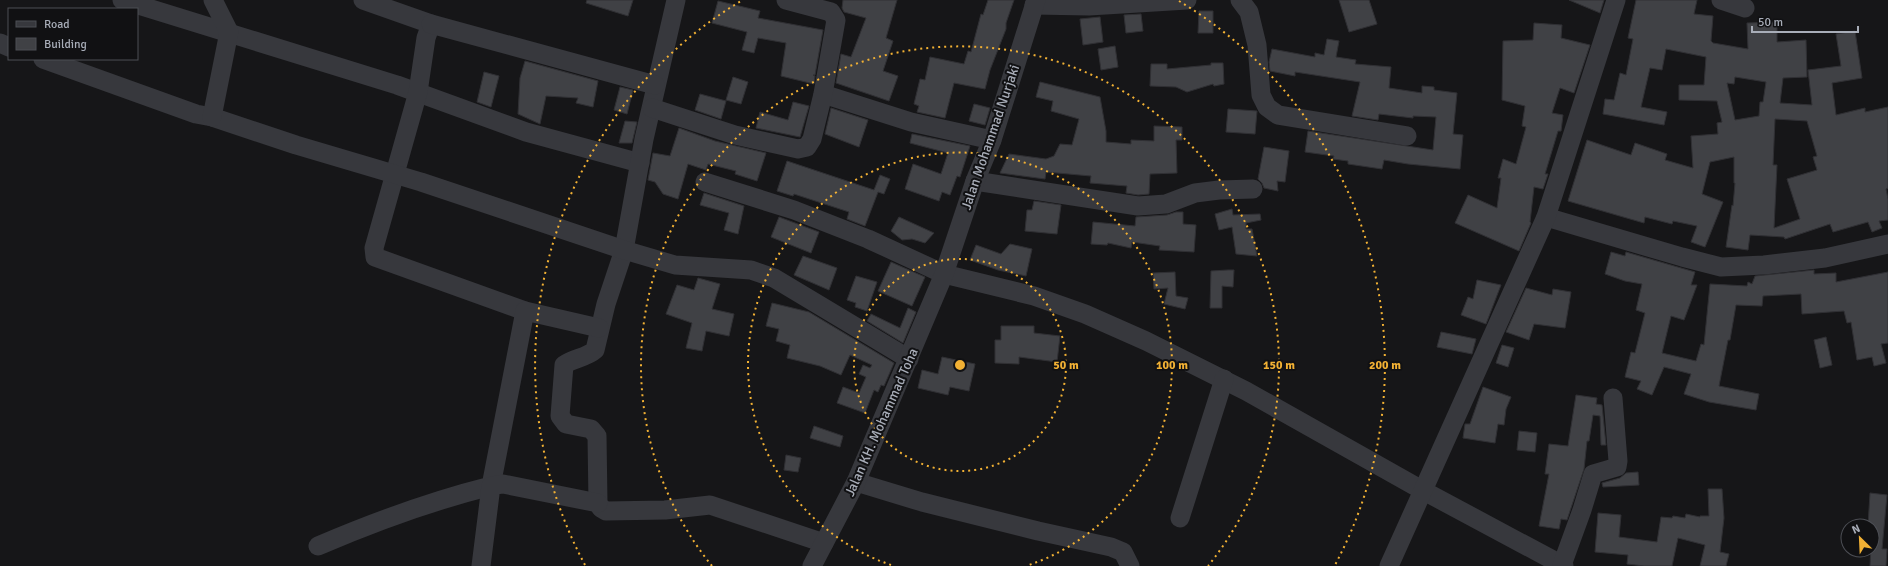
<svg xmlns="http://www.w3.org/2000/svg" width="1888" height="566" viewBox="0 0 1888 566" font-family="Signika,sans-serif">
  <rect width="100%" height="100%" fill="#161618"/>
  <!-- building -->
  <g fill="#404145" stroke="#303034" fill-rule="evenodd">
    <polygon points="587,0 633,0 628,16 586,3"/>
    <polygon points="843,0 897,0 886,38 893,41 883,71 898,76 889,101 836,83 841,54 851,57 866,18 844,12 842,8"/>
    <polygon points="988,0 1014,0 1006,23 1006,29 990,70 985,89 954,83 945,118 917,112 919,106 914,104 920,79 925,80 930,57 964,64 968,51 971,52 981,14 983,15"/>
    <polygon points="1339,0 1369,0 1377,24 1349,32"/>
    <polygon points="1569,0 1604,0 1600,13"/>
    <path d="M1636 0H1697L1694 14 1713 16 1711 41 1713 43 1748 49 1747 23 1777 22V42L1806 40 1807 77 1783 78 1780 103 1812 105 1808 70 1841 66 1836 34 1855 31 1862 78 1832 83 1836 115 1865 108V112L1888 107V188L1886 189 1888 199V220L1879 221 1882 228 1872 232 1868 222 1833 232 1830 224 1785 239 1784 237 1750 235 1748 250 1726 247 1732 205 1733 206 1735 183H1734V157L1710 162 1702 194 1723 202 1705 247 1691 242 1697 226 1673 221 1672 224 1645 217 1644 223 1568 201 1587 140 1631 155 1635 143 1667 154 1665 160 1693 168 1691 136 1718 134 1717 123 1722 122 1717 101 1679 100V85H1704L1706 57 1666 49 1662 70 1650 68 1641 107 1667 112 1664 125 1603 114 1605 99 1614 100 1620 73 1626 75 1633 39 1628 38ZM1735 77 1766 82 1763 102H1760L1759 116 1735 120 1727 83 1734 84ZM1775 119 1807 121 1817 156 1813 157 1817 170 1787 179 1800 219 1774 228 1777 165H1773Z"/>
    <polygon points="718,1 760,11 758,18 823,30 815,75 813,75 815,76 814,84 781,76 786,43 758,38 754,53 742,50 747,32 712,23"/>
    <polygon points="1199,11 1213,11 1213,33 1198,33"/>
    <polygon points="1141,14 1143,31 1126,33 1124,15"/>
    <polygon points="1100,17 1103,42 1083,45 1080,19"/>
    <polygon points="1534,23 1562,25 1561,38 1590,45 1574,93 1560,88 1552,113 1563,115 1561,131 1558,131 1545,174 1548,174 1543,189 1534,187 1530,222 1531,223 1519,251 1455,223 1468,195 1497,208 1501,178 1498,178 1503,159 1516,164 1526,127 1522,126 1525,106 1502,100 1503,41 1533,40"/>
    <polygon points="1327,39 1339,41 1336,57 1356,60 1355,64 1391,67 1389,88 1422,93 1422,86 1434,87 1434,90 1457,93 1453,134 1463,135 1460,169 1408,164 1384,160 1382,169 1348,164 1348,161 1333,159 1334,156 1305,152 1308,131 1433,150 1436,117 1413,116 1413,118 1379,114 1378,120 1352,116 1360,82 1295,72 1295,76 1270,71 1269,62 1272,49 1315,57 1315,53 1324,55"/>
    <polygon points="1115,46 1118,67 1101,70 1098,49"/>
    <polygon points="525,61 598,81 593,107 576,103 578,98 546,96 540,124 518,114 520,78"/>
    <polygon points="1211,63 1223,63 1224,84 1214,86 1213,84 1187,92 1176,87 1150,86 1151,64 1167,64 1167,69 1211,65"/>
    <polygon points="484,72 499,76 491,107 477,102"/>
    <polygon points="733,77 748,82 741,104 726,100"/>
    <polygon points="1040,82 1100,97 1106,131 1106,142 1131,144 1131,140 1154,141 1154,126 1182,127 1182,140 1176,140 1177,173 1150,174 1149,194 1138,195 1126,193 1127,186 1090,183 1091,176 1046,172 1045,179 1000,173 1009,154 1046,159 1054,156 1060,144 1072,145 1079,119 1051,111 1053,101 1036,97"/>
    <polygon points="620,87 633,90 627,114 614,110"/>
    <polygon points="700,94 726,101 721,119 695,110"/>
    <polygon points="793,102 809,106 800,137 756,128 760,112 788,120"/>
    <polygon points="974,104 990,108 985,125 969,121"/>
    <polygon points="831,108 868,120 859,147 825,134"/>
    <polygon points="1228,109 1257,111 1255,134 1226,132"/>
    <polygon points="625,121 637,122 632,143 619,143"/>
    <polygon points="679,128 715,141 766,153 757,181 735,174 736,171 708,164 706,170 688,164 678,199 663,194 655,182 648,180 653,153 670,156"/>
    <polygon points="912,134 970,146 960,177 957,176 950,195 942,192 939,201 905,189 913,164 941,174 948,153 910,143"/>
    <polygon points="1264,147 1289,151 1285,182 1277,181 1278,191 1264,188 1262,183 1258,179"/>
    <polygon points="787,161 874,190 880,175 890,179 884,194 878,192 865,226 847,219 849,212 794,194 793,196 777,191"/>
    <polygon points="704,193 744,206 738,234 724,230 729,213 700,205"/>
    <polygon points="1034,201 1061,205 1057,234 1025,231 1027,210 1032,210"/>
    <polygon points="1232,209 1233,215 1260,214 1261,220 1246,223 1246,229 1252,229 1257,256 1236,254 1232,227 1219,230 1215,214"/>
    <polygon points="1176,212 1183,212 1183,224 1196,225 1194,252 1159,250 1160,246 1132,242 1131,248 1108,243 1107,245 1091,244 1093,222 1135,226 1136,217 1167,215"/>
    <polygon points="779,217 819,232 811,253 771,237"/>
    <polygon points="899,217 934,233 925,243 912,239 902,240 891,231"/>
    <polygon points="1010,244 1032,249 1026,276 998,270 970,260 976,245 1001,254"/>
    <polygon points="1611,252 1625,256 1626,252 1695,272 1691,285 1697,285 1684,320 1671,316 1662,353 1696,361 1701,344 1704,345 1710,284 1747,286 1748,282 1752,284 1755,276 1814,270 1814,274 1836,273 1836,282 1888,272 1888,343 1881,344 1886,363 1874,366 1872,357 1857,360 1851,322 1847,323 1844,311 1802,314 1801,294 1763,296 1762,306 1736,305 1730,340 1728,340 1719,386 1759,394 1756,410 1709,402 1684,394 1691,374 1664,367 1652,395 1637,389 1641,381 1625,377 1631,352 1635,353 1645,313 1636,310 1642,284 1625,281 1605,274"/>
    <polygon points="803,256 837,268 829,290 794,275"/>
    <polygon points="891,262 925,277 912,306 878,291"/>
    <polygon points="1228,270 1234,270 1233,287 1222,286 1222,308 1210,308 1211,271"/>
    <polygon points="1175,272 1176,296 1188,298 1185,309 1164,304 1168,288 1154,289 1153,273"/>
    <polygon points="856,276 877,282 867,311 855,307 856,303 847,300"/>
    <polygon points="698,278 720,284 712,309 734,314 729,336 706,331 702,351 686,348 692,323 666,314 677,285 694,290"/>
    <polygon points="1477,280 1501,285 1486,324 1461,315 1468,297 1473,299"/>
    <polygon points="1526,288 1552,295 1553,289 1571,292 1565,328 1534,324 1529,340 1506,332"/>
    <polygon points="772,303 809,312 894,363 884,386 881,385 878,392 874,390 865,413 837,403 843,387 859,393 866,377 859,374 863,365 870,368 872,365 850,355 841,375 820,366 787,358 790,345 776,341 779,329 766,326"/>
    <polygon points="908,308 916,312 903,343 867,321 871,314 900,328"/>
    <polygon points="1001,326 1034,326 1034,333 1060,336 1057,362 1019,357 1019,364 995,363 995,340 1001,340"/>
    <polygon points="1441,332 1476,339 1472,354 1437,347"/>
    <polygon points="1826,337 1832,365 1820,368 1814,340"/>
    <polygon points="1502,345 1514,348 1508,367 1496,363"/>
    <polygon points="942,357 975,364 969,391 950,387 948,395 918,388 922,370 938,374"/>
    <polygon points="1483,387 1511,397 1506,409 1504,425 1498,424 1495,443 1463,438 1465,424 1470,424"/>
    <polygon points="1576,395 1597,398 1596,404 1602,405 1606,445 1601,445 1600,416 1593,415 1589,441 1587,441 1584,469 1567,520 1561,519 1559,529 1539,526 1549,474 1545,474 1549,444 1568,446"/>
    <polygon points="814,426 843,436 840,447 810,438"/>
    <polygon points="1519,431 1537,433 1535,452 1517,450"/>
    <polygon points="786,455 801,458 798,472 784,470"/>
    <polygon points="1638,472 1639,485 1603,487 1602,483 1620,478 1626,473"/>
    <polygon points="1708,489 1722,489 1724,518 1720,552 1729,554 1726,566 1700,566 1705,545 1678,538 1672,566 1644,566 1627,564 1628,555 1595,552 1598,513 1621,515 1619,537 1657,542 1661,517 1672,518 1673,516 1685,518 1686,514 1700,517 1700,516 1709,516"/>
    <polygon points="1870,493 1887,495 1882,549 1887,549 1886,566 1870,566 1872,526 1868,526"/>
  </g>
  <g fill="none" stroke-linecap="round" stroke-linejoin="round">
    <!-- minor -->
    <g stroke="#37383d" stroke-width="19">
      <polyline points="122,0 397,85 526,132 640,163"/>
      <polyline points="363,0 431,24 426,38 418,92 374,248 375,257 525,311"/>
      <path d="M676 0 644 139 624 250 606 304 595 350C586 358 573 358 564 365L560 416 566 424 591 429 597 436 598 503 601 508 606 511 665 510 710 505 824 543"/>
      <polyline points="1240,0 1249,12 1257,45 1261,95 1267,107 1278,115 1407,136"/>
      <polyline points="1721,0 1745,8"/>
      <polyline points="1034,5 1089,6 1187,0"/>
      <polyline points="431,24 655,85"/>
      <polyline points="0,43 9,47"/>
      <polyline points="43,59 196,114 212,117 296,145 421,182 624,250 675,265 751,270 774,278 909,359"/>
      <polyline points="823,94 911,122 992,140"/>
      <polyline points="652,108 735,135 798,149 807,147 812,139 823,94 836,20 831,12 786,0"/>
      <polyline points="212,117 229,32 213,0"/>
      <polyline points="975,181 1138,206 1166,204 1195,193 1219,190 1253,189"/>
      <polyline points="705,182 794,210 868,239 944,274 1034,296 1085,314 1146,341 1246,391 1422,490 1564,566"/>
      <polyline points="1546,217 1682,257 1721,267 1764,265 1825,258 1888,244"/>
      <polyline points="856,482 922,502 1038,531 1111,547 1123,552 1130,566"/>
      <polyline points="1180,518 1224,379"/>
      <path d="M318 546C374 522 431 501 491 486L525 311 599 328"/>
      <polyline points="1562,565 1582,510 1593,474 1617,467 1618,461 1613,398"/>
      <polyline points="481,566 491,486 503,484 598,503"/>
      <polyline points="812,566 856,482 944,274 975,181 992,140 1036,0"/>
      <polyline points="1389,566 1546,217 1616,0"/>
    </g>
  </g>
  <!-- distance rings -->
  <g fill="none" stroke="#f2b134" stroke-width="2" stroke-dasharray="2 4">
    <circle cx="960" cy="365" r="106"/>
    <path d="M891 565A212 212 0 1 1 1029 565"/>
    <path d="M712 566A319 319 0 1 1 1208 566"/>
    <path d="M585 565A425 425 0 0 1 741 1M1179 1A425 425 0 0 1 1335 565"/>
  </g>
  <g text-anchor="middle" stroke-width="4" stroke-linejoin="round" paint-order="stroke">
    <!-- street labels -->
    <g font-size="14" fill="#a8adb8" stroke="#111113">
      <text transform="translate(990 137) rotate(-71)" y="5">Jalan Mohammad Nurjaki</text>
      <text transform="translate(881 422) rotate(-66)" y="5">Jalan KH. Mohammad Toha</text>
    </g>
  </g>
  <circle cx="960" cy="365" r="6" fill="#f2b134" stroke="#111113" stroke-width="2"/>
  <g font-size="12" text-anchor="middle" font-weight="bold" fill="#f2b134" stroke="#111113" stroke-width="4" stroke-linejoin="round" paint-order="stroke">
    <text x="1066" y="369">50 m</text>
    <text x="1172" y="369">100 m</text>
    <text x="1279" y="369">150 m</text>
    <text x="1385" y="369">200 m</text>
  </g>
  <!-- legend -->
  <rect x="8" y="8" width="130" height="52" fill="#111113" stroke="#4d4f55"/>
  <rect x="16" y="21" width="20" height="6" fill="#37383d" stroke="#4d4f55"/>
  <text x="44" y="28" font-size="12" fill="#a8adb8">Road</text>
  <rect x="16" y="38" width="20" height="12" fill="#404145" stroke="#4d4f55"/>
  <text x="44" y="48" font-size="12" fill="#a8adb8">Building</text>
  <!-- north arrow -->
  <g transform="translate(1860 538) rotate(336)"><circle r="19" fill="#111113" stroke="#4d4f55"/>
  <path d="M0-3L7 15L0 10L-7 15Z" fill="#f2b134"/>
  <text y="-6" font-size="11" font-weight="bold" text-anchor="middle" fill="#a8adb8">N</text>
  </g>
  <!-- scale -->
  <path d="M1752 26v6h106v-6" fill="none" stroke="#a8adb8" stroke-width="2"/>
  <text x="1758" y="26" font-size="12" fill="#a8adb8" stroke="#111113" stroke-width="3" paint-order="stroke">50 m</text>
</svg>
